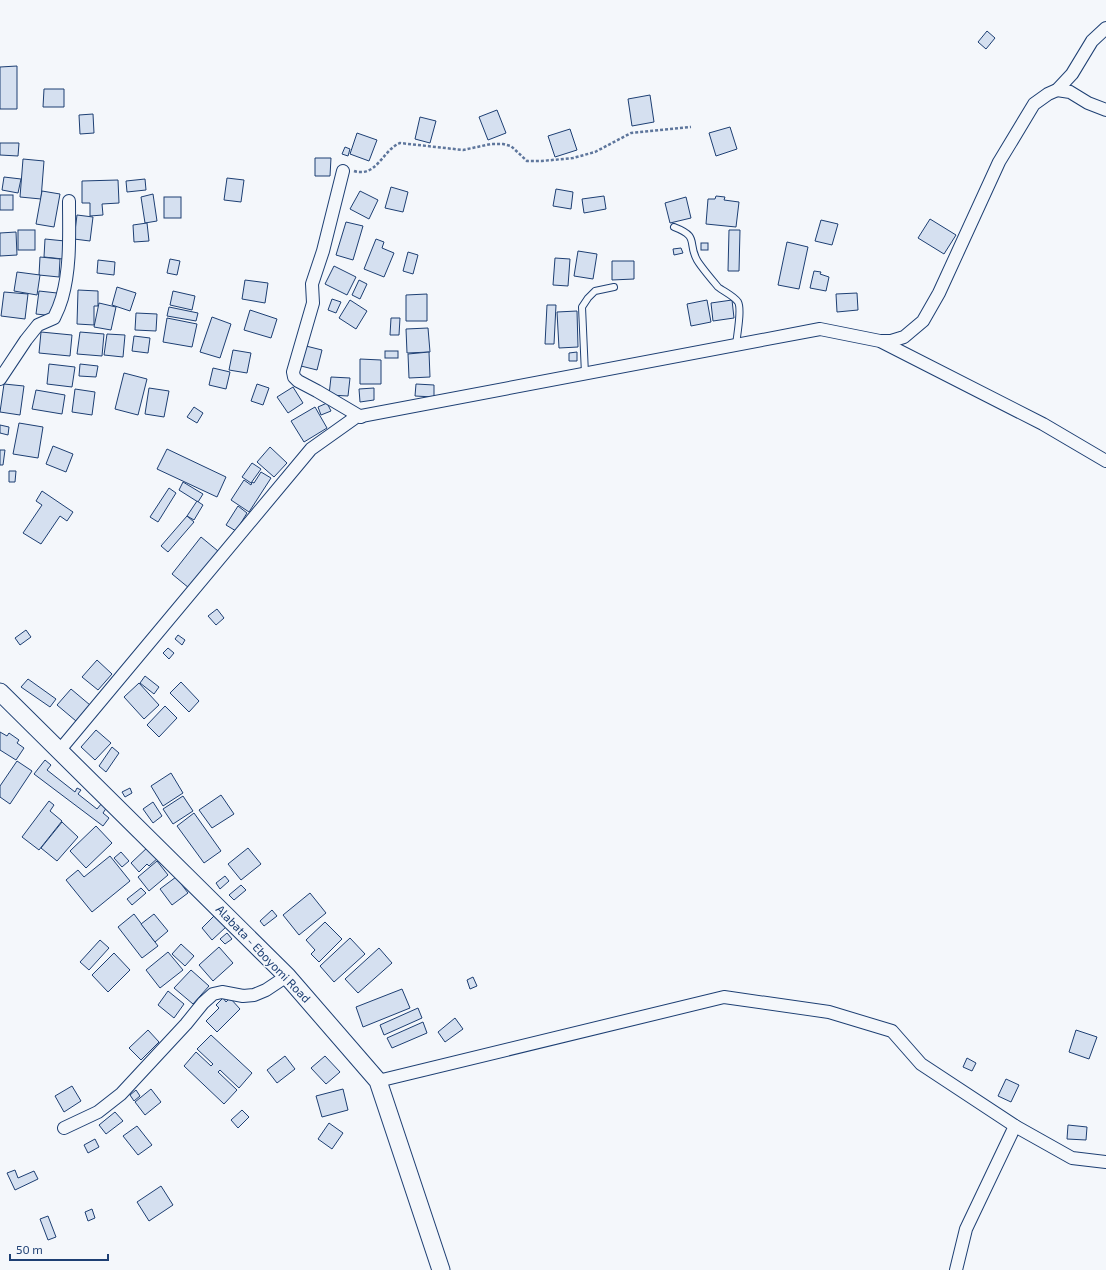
<svg xmlns="http://www.w3.org/2000/svg" width="1106" height="1270" viewBox="0 0 1106 1270" font-family="'Exo 2',sans-serif">
  <rect width="100%" height="100%" fill="#f4f7fb"/>
  <!-- building -->
  <g fill="#d5e0f0" stroke="#1d3f73">
    <polygon points="987,31 995,38 986,49 978,42"/>
    <polygon points="17,66 17,109 0,109 0,67"/>
    <polygon points="44,89 64,89 64,107 43,107"/>
    <polygon points="650,95 654,122 632,126 628,99"/>
    <polygon points="497,110 506,133 488,140 479,117"/>
    <polygon points="93,114 94,133 80,134 79,115"/>
    <polygon points="420,117 436,121 430,143 415,139"/>
    <polygon points="730,127 737,149 716,156 709,133"/>
    <polygon points="570,129 577,150 555,157 548,136"/>
    <polygon points="357,133 377,140 369,161 350,154"/>
    <polygon points="0,143 19,143 18,156 0,155"/>
    <polygon points="345,147 350,149 348,156 342,154"/>
    <polygon points="315,158 331,158 330,176 315,176"/>
    <polygon points="23,159 44,161 41,199 20,197"/>
    <polygon points="4,177 21,179 18,193 2,190"/>
    <polygon points="227,178 244,180 241,202 224,200"/>
    <polygon points="145,179 146,190 127,192 126,181"/>
    <polygon points="118,180 119,203 102,204 103,215 90,216 90,203 82,203 82,181"/>
    <polygon points="391,187 408,192 403,212 385,208"/>
    <polygon points="556,189 573,192 571,209 553,206"/>
    <polygon points="42,191 60,194 54,227 36,224"/>
    <polygon points="360,191 378,200 369,219 350,209"/>
    <polygon points="153,194 157,221 145,223 141,197"/>
    <rect x="0" y="195" width="13" height="15"/>
    <polygon points="604,196 606,209 584,213 582,199"/>
    <polygon points="716,196 725,197 724,200 739,202 736,227 706,224 708,199 715,199"/>
    <rect x="164" y="197" width="17" height="21"/>
    <polygon points="686,197 691,218 670,223 665,203"/>
    <polygon points="77,215 93,217 90,241 74,239"/>
    <polygon points="930,219 956,235 944,254 918,238"/>
    <polygon points="821,220 838,224 832,245 815,241"/>
    <polygon points="346,222 363,226 353,260 336,255"/>
    <polygon points="147,223 149,241 134,242 133,225"/>
    <rect x="18" y="230" width="17" height="20"/>
    <polygon points="729,230 740,230 739,271 728,271"/>
    <polygon points="16,232 17,255 0,256 0,233"/>
    <polygon points="45,239 65,241 63,259 44,257"/>
    <polygon points="376,239 384,242 382,248 394,253 384,277 364,269"/>
    <polygon points="787,242 808,247 799,289 778,285"/>
    <rect x="701" y="243" width="7" height="7"/>
    <polygon points="681,248 683,253 674,255 673,249"/>
    <polygon points="578,251 597,254 593,279 574,276"/>
    <polygon points="408,252 418,255 413,274 403,271"/>
    <polygon points="40,257 60,259 59,277 39,275"/>
    <polygon points="555,258 570,259 568,286 553,285"/>
    <polygon points="170,259 180,261 177,275 167,273"/>
    <polygon points="98,260 115,262 114,275 97,273"/>
    <polygon points="612,261 634,261 634,279 612,280"/>
    <polygon points="334,266 356,277 347,295 325,284"/>
    <polygon points="814,271 821,272 820,274 829,277 826,291 810,288"/>
    <polygon points="17,272 40,275 37,295 14,291"/>
    <polygon points="245,280 268,283 265,303 242,299"/>
    <polygon points="359,280 367,284 360,299 352,295"/>
    <polygon points="117,287 136,293 130,311 112,305"/>
    <polygon points="78,290 98,291 98,306 94,306 94,325 77,324"/>
    <polygon points="39,291 57,293 54,316 36,314"/>
    <polygon points="173,291 195,296 192,310 170,305"/>
    <polygon points="4,292 28,294 25,319 1,316"/>
    <polygon points="857,293 858,310 837,312 836,294"/>
    <polygon points="427,294 427,321 406,321 406,295"/>
    <polygon points="332,299 341,302 336,313 328,310"/>
    <polygon points="350,300 367,311 356,329 339,318"/>
    <polygon points="707,300 711,322 691,326 687,304"/>
    <polygon points="732,300 734,318 713,321 711,303"/>
    <polygon points="99,303 116,307 111,330 94,327"/>
    <polygon points="547,305 556,305 554,344 545,344"/>
    <polygon points="169,307 198,313 196,321 167,316"/>
    <polygon points="250,310 277,319 271,338 244,330"/>
    <polygon points="577,311 578,347 559,348 557,312"/>
    <polygon points="136,313 157,314 156,331 135,330"/>
    <polygon points="212,317 231,324 220,358 200,352"/>
    <polygon points="167,318 197,324 192,347 163,342"/>
    <polygon points="391,318 400,318 399,335 390,335"/>
    <polygon points="428,328 430,352 407,353 406,329"/>
    <polygon points="41,332 72,335 70,356 39,353"/>
    <polygon points="80,332 104,334 102,356 77,354"/>
    <polygon points="107,334 125,335 123,357 104,355"/>
    <polygon points="134,336 150,338 148,353 132,351"/>
    <polygon points="302,345 322,350 317,370 297,365"/>
    <polygon points="233,350 251,353 247,373 229,370"/>
    <rect x="385" y="351" width="13" height="7"/>
    <polygon points="429,352 430,377 409,378 408,354"/>
    <polygon points="577,352 577,361 569,361 569,353"/>
    <polygon points="360,359 381,360 381,384 360,384"/>
    <polygon points="49,364 75,367 72,387 47,384"/>
    <polygon points="80,364 98,366 96,377 79,376"/>
    <polygon points="213,368 230,372 226,389 209,385"/>
    <polygon points="124,373 147,379 138,415 115,409"/>
    <polygon points="331,377 350,378 348,396 329,395"/>
    <polygon points="4,384 24,386 20,415 0,412"/>
    <polygon points="257,384 269,388 263,405 251,401"/>
    <polygon points="416,384 434,385 434,397 415,396"/>
    <polygon points="293,387 303,403 288,413 277,397"/>
    <polygon points="149,388 169,391 164,417 145,414"/>
    <polygon points="374,388 374,400 360,402 359,389"/>
    <polygon points="75,389 95,392 92,415 72,412"/>
    <polygon points="36,390 65,395 62,414 32,409"/>
    <polygon points="327,403 331,411 321,415 318,407"/>
    <polygon points="194,407 203,413 197,423 187,417"/>
    <polygon points="315,407 327,428 304,442 291,421"/>
    <polygon points="19,423 43,427 38,458 13,454"/>
    <polygon points="0,425 9,427 8,435 0,433"/>
    <polygon points="53,446 73,454 66,472 46,464"/>
    <polygon points="270,447 287,463 274,477 257,462"/>
    <polygon points="167,449 226,477 217,497 157,469"/>
    <polygon points="0,450 5,450 3,465 0,465"/>
    <polygon points="252,463 261,469 251,483 242,477"/>
    <polygon points="9,471 16,471 15,482 9,482"/>
    <polygon points="261,472 271,478 249,512 231,500 244,480 251,485 252,482 254,483"/>
    <polygon points="183,482 203,494 198,502 179,490"/>
    <polygon points="169,488 176,493 158,522 150,517"/>
    <polygon points="42,491 73,512 67,521 60,516 41,544 23,533 42,505 36,501"/>
    <polygon points="197,501 203,505 194,520 187,516"/>
    <polygon points="238,506 247,513 236,531 226,525"/>
    <polygon points="187,516 194,522 168,552 161,546"/>
    <polygon points="201,537 218,551 189,588 172,574"/>
    <polygon points="217,609 224,618 216,625 208,616"/>
    <polygon points="26,630 31,637 20,645 15,638"/>
    <polygon points="178,635 185,640 182,645 175,639"/>
    <polygon points="168,648 174,653 169,659 163,653"/>
    <polygon points="97,660 112,674 98,690 82,677"/>
    <polygon points="145,676 159,687 154,694 140,683"/>
    <polygon points="28,679 56,699 50,707 21,687"/>
    <polygon points="181,682 199,701 189,712 170,693"/>
    <polygon points="139,683 159,705 144,719 124,697"/>
    <polygon points="71,689 90,705 76,721 57,705"/>
    <polygon points="165,706 177,718 159,737 147,725"/>
    <polygon points="96,730 111,743 95,760 81,747"/>
    <polygon points="0,732 7,736 9,733 19,740 17,743 24,748 16,760 0,750"/>
    <polygon points="112,747 119,753 106,772 99,766"/>
    <polygon points="45,760 51,765 47,770 75,792 77,788 81,790 78,794 97,809 102,803 107,807 103,813 109,818 103,826 34,774"/>
    <polygon points="17,761 32,771 10,804 0,797 0,786"/>
    <polygon points="171,773 183,793 163,806 151,786"/>
    <polygon points="130,788 132,793 125,797 122,792"/>
    <polygon points="221,795 234,814 212,828 199,810"/>
    <polygon points="183,796 193,811 173,824 163,809"/>
    <polygon points="49,801 54,805 50,811 62,821 39,850 22,837"/>
    <polygon points="153,802 162,816 153,823 143,809"/>
    <polygon points="194,813 221,851 204,863 177,826"/>
    <polygon points="62,822 78,837 57,861 41,848"/>
    <polygon points="96,826 112,843 86,868 70,851"/>
    <polygon points="149,846 159,857 149,866 147,864 139,872 131,863"/>
    <polygon points="248,848 261,864 241,880 228,864"/>
    <polygon points="121,852 129,861 122,867 114,858"/>
    <polygon points="110,856 130,881 92,912 66,880 78,870 84,877"/>
    <polygon points="157,861 168,875 149,891 138,877"/>
    <polygon points="225,876 229,881 220,889 216,883"/>
    <polygon points="176,877 188,893 172,905 160,889"/>
    <polygon points="241,885 246,890 234,900 229,895"/>
    <polygon points="141,888 146,893 132,905 127,899"/>
    <polygon points="310,893 326,913 299,935 283,915"/>
    <polygon points="272,910 277,916 264,926 260,921"/>
    <polygon points="134,914 158,946 142,958 118,927"/>
    <polygon points="154,914 168,931 155,942 141,924"/>
    <polygon points="215,915 226,927 212,940 202,928"/>
    <polygon points="325,922 342,939 319,962 311,954 315,950 306,940"/>
    <polygon points="227,933 232,939 225,944 220,939"/>
    <polygon points="350,938 365,954 334,982 320,966"/>
    <polygon points="100,940 109,948 89,970 80,962"/>
    <polygon points="181,944 194,956 185,966 172,954"/>
    <polygon points="219,947 233,963 213,981 199,965"/>
    <polygon points="379,948 392,963 358,993 345,979"/>
    <polygon points="168,952 183,970 160,988 146,970"/>
    <polygon points="114,953 130,970 108,992 92,975"/>
    <polygon points="191,970 209,986 193,1004 174,988"/>
    <polygon points="473,977 477,986 470,989 467,980"/>
    <polygon points="402,989 410,1008 363,1027 356,1007"/>
    <polygon points="168,991 184,1004 174,1018 158,1005"/>
    <polygon points="223,998 226,1002 230,998 240,1009 217,1032 206,1021 219,1008 216,1005"/>
    <polygon points="418,1008 422,1018 384,1035 380,1025"/>
    <polygon points="455,1018 463,1029 445,1042 438,1032"/>
    <polygon points="423,1022 427,1033 392,1048 387,1038"/>
    <polygon points="148,1030 159,1042 141,1060 129,1048"/>
    <polygon points="1076,1030 1097,1037 1089,1059 1069,1052"/>
    <polygon points="211,1035 252,1073 239,1088 220,1070 218,1072 237,1090 224,1104 184,1066 196,1052 211,1066 213,1064 197,1049"/>
    <polygon points="285,1056 295,1069 277,1083 267,1070"/>
    <polygon points="325,1056 340,1072 326,1084 311,1068"/>
    <polygon points="967,1058 976,1063 972,1071 963,1067"/>
    <polygon points="1006,1079 1019,1085 1011,1102 998,1096"/>
    <polygon points="72,1086 81,1101 64,1112 55,1096"/>
    <polygon points="151,1089 161,1102 145,1115 135,1102"/>
    <polygon points="343,1089 348,1110 322,1117 316,1096"/>
    <polygon points="136,1090 140,1096 134,1101 130,1095"/>
    <polygon points="242,1110 249,1117 238,1128 231,1120"/>
    <polygon points="115,1112 123,1121 106,1134 99,1125"/>
    <polygon points="329,1123 343,1133 332,1149 318,1139"/>
    <polygon points="1068,1125 1087,1127 1086,1140 1067,1139"/>
    <polygon points="137,1126 152,1145 138,1155 123,1136"/>
    <polygon points="95,1139 99,1147 88,1153 84,1145"/>
    <polygon points="15,1170 18,1178 34,1171 38,1179 15,1190 7,1173"/>
    <polygon points="161,1186 173,1205 149,1221 137,1202"/>
    <polygon points="92,1209 95,1218 88,1221 85,1212"/>
    <polygon points="48,1216 56,1237 48,1240 40,1219"/>
  </g>
  <g fill="none" stroke-linecap="round" stroke-linejoin="round">
    <!-- service casing -->
    <g stroke="#1d3f73" stroke-width="8">
      <g id="service">
        <path d="M674 227C700 237 687 242 697 260 701 267 713 281 718 287 723 291 734 296 738 302 742 309 737 335 736 345"/>
        <polyline points="585,374 582,307 588,298 595,291 614,287"/>
      </g>
    </g>
    <!-- minor casing -->
    <g stroke="#1d3f73" stroke-width="14">
      <g id="minor">
        <polyline points="1057,90 1070,92 1088,103 1106,110"/>
        <polyline points="343,171 323,251 312,284 313,303 293,372 294,377 298,381 317,391 361,417"/>
        <polyline points="881,341 891,341 904,337 923,321 939,293 999,162 1034,104 1048,94 1057,90 1072,74 1092,41 1106,28"/>
        <path d="M0 379 26 340 38 325 54 318C57 312 60 305 62 298 71 266 69 233 69 201"/>
        <polyline points="59,751 311,449 356,417 820,329 880,341 1043,424 1106,461"/>
        <polyline points="378,1081 724,997 829,1012 892,1031 921,1064 1015,1126 1072,1158 1106,1162"/>
        <polyline points="64,1128 98,1112 121,1094 186,1024 203,1003 213,994 222,992 243,996 254,995 266,990 287,976"/>
        <polyline points="956,1270 966,1229 1015,1126"/>
      </g>
    </g>
    <!-- secondary casing -->
    <g stroke="#1d3f73" stroke-width="19">
      <polyline id="secondary" points="0,692 287,976 378,1081 441,1270"/>
    </g>
    <!-- path -->
    <path stroke="#5e769c" stroke-width="2.5" stroke-dasharray="3 2" stroke-linecap="butt" d="M354 171C357 172 360 172 363 172 379 170 385 149 400 143L463 150 491 144H503L511 146 527 161H542L573 158 595 152 631 133 691 127"/>
    <!-- service -->
    <use href="#service" stroke="#f4f7fb" stroke-width="6"/>
    <!-- minor -->
    <use href="#minor" stroke="#f4f7fb" stroke-width="12"/>
    <!-- secondary -->
    <use href="#secondary" stroke="#f4f7fb" stroke-width="17"/>
  </g>
  <g text-anchor="middle" stroke-width="3" stroke-linejoin="round" paint-order="stroke">
    <!-- street labels -->
    <g font-size="12" fill="#1d3f73" stroke="#f4f7fb">
      <text transform="translate(263 954) rotate(46)" y="4">Alabata - Eboyomi Road</text>
    </g>
  </g>
  <!-- scale -->
  <path d="M10 1254v6h98v-6" fill="none" stroke="#1d3f73" stroke-width="2"/>
  <text x="16" y="1254" font-size="12" fill="#1d3f73" stroke="#f4f7fb" stroke-width="3" paint-order="stroke">50 m</text>
</svg>
